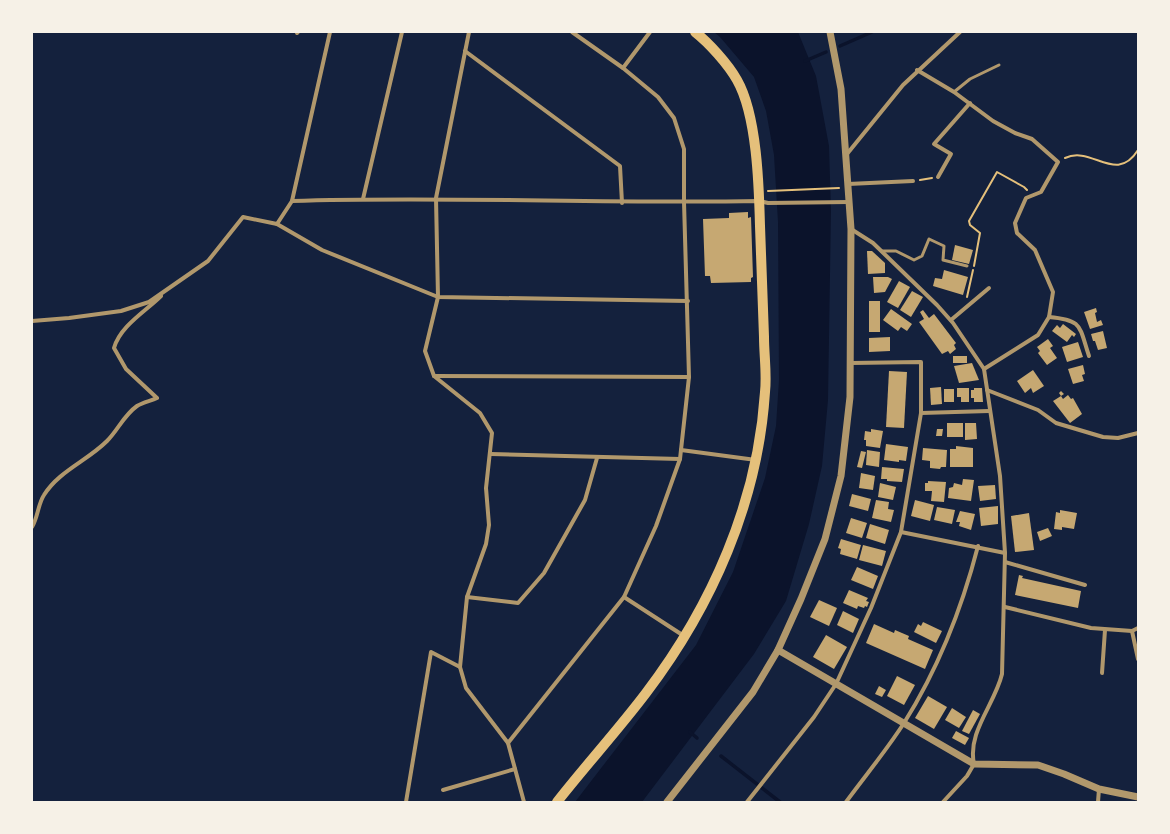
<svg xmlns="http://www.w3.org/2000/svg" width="1170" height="834" viewBox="0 0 1170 834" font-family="'Work Sans',sans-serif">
  <rect width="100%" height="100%" fill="#14213d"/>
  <!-- water -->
  <polygon fill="#0b132b" points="714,32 798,32 816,76 829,146 831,211 828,400 822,466 809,524 786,601 754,654 642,802 575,802 696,645 733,572 765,478 776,426 779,380 778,222 774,155 766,111 754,77 720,37"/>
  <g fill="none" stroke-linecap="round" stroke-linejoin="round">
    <!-- stream -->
    <g stroke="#0b132b" stroke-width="3.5">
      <polyline points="840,46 872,32"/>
      <polyline points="805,61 826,52"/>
      <polyline points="690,732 697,738"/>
      <polyline points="721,756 780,802"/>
    </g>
  </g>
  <!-- building -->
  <g fill="#c6a872">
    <polygon points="748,212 748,218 751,217 753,277 751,278 751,282 711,283 710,276 705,276 703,219 729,218 729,213"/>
    <polygon points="955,245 973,250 969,264 952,260"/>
    <polygon points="867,251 872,251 885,263 885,273 868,274"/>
    <polygon points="944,270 968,277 963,295 933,286 935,278 942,279"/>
    <polygon points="873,277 888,277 892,279 885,292 874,293"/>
    <polygon points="899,281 910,287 898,308 887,302"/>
    <polygon points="912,291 923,297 911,317 900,310"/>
    <rect x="869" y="301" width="11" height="31"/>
    <polygon points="1096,308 1097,312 1095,313 1097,322 1101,320 1103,325 1090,329 1084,312"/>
    <polygon points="891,309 912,324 907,331 901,327 898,331 883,320"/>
    <polygon points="923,310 929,318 934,314 956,343 954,345 956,349 950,354 948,351 942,354 919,322 924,319 920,312"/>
    <polygon points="1063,324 1076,334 1074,337 1072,335 1067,342 1052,331 1057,325 1060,328"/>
    <polygon points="1103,331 1107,348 1098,350 1095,341 1093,341 1091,334"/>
    <polygon points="890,337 890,351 869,352 869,338"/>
    <polygon points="1048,339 1053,346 1050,348 1057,358 1047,365 1038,353 1040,351 1037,347"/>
    <polygon points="1078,342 1083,357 1067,362 1062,347"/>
    <rect x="953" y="356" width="14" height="7"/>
    <polygon points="972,363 979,380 959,383 954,366"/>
    <polygon points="1083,365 1085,374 1082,375 1084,381 1073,384 1068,369"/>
    <polygon points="1033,370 1044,386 1033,393 1031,388 1025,393 1017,381"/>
    <polygon points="889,371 907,372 904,428 886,427"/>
    <polygon points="941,387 942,404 931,405 930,388"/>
    <polygon points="957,388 969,388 969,402 961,402 961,397 957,397"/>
    <polygon points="974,388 982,388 983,402 974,402 974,398 971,398 971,390 974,390"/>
    <rect x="944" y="389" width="10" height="13"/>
    <polygon points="1061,391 1064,394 1061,396 1063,399 1068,395 1071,399 1073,398 1082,414 1070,423 1053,401 1061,396 1059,393"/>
    <rect x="947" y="423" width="16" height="14"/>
    <polygon points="965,423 976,423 977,439 965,440"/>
    <polygon points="871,429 883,431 880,448 866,446 866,440 864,440 865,431 871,432"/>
    <polygon points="937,429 943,429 942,436 936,436"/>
    <polygon points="886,444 908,447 906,461 899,460 899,462 884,460"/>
    <polygon points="956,446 973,448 973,467 950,467 950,449 956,449"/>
    <polygon points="923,448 947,450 946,467 941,467 940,469 930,468 930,461 922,460"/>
    <polygon points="867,450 880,452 879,467 866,465"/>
    <polygon points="861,451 866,452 862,468 857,467"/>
    <polygon points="882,467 904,469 902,482 887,481 887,479 881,479"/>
    <polygon points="861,473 875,476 873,490 859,488"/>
    <polygon points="963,479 974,480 971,501 948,498 949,488 953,487 954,483 962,485"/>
    <polygon points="928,481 946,482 944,502 931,501 932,491 925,491 925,483 928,483"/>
    <polygon points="880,483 896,487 893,500 878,497"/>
    <polygon points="995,485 996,499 980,501 978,486"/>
    <polygon points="852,494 871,499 868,511 849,506"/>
    <polygon points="876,500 889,502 888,509 894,510 891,522 872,518"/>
    <polygon points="915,500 934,505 930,521 911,516"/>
    <polygon points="998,506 998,524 981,526 979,508"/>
    <polygon points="937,507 955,510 952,524 934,520"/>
    <polygon points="1060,510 1077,513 1074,529 1062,527 1062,530 1054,529 1056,512 1060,513"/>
    <polygon points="960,511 975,514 971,530 959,526 960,522 956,522"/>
    <polygon points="1029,513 1034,550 1015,552 1011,516"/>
    <polygon points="851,518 867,523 862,538 846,533"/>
    <polygon points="870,524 889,530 885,544 866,538"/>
    <polygon points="1048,528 1052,536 1040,541 1037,532"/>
    <polygon points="841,539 861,545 857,559 840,554 841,549 838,548"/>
    <polygon points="863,545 886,551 882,566 859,560"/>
    <polygon points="857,567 878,576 873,589 851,580"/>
    <polygon points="1019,575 1023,576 1022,578 1081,591 1078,608 1015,595"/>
    <polygon points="849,590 868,598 866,601 869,602 867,607 865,606 864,608 858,606 857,609 843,603"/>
    <polygon points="819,600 837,608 829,626 810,617"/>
    <polygon points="843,611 859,619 853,633 837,625"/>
    <polygon points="923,622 942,631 936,643 914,632 918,624 921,626"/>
    <polygon points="874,624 894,633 895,630 909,636 908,639 933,650 925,669 866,643"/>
    <polygon points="826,635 847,647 834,669 813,657"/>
    <polygon points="897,676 915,685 904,705 887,696"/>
    <polygon points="879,686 886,690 882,697 875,694"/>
    <polygon points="928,696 947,707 934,729 915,718"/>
    <polygon points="952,708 966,717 959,728 945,720"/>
    <polygon points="973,710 980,714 969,734 962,731"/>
    <polygon points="956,731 969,738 965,745 952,738"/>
  </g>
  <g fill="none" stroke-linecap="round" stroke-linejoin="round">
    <!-- path -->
    <g stroke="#e5c07b" stroke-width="2">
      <path d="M1065 158C1092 145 1116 185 1138 150"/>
      <polyline points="920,180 932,178"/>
      <polyline points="768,191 839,188"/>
      <polyline points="974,266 980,233 970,225 969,221 997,172 1024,187 1027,190"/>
      <polyline points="967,297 973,270"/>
    </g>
    <!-- service -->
    <g stroke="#b1986c" stroke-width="3">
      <polyline points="954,92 970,79 999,65"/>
      <polyline points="882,251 896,251 914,260 922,256 929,239 944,246 943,260 967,266"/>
    </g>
    <!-- minor -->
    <g stroke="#b1986c" stroke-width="4">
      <polyline points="469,32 436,198 438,297 425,351 434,376 480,413 492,433 486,488 489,525 486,544 467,597 460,667 466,688 508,743 524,802"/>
      <polyline points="297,33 298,32"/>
      <polyline points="465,51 620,166 622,203"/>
      <polyline points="623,68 650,32"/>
      <polyline points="917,70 954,92 993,121 1015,133 1032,139 1058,162 1041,192 1026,198 1015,223 1017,233 1035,250 1053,292 1049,317 1038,335 984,369"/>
      <polyline points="847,154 903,85 960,32"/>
      <polyline points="938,177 951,154 934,144 970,103"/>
      <polyline points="848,184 913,181"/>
      <polyline points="363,199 402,32"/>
      <path d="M292 201C448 196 603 204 759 201L768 203 849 202"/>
      <polyline points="277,224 292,201 330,32"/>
      <path d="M851 229 873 243 937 305 953 323 984 369 1000 476 1005 553 1002 674C995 704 967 732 974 764L967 776 943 802"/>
      <path d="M1049 317C1083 320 1079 326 1089 356"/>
      <polyline points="951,320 989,288"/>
      <polyline points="32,321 69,318 121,311 149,302 208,261 243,217 277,224 322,250 438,297 688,301"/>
      <polyline points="434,376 689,377"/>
      <polyline points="987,390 1038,410 1056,423 1103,437 1118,438 1138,433"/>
      <polyline points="921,413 989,411"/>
      <polyline points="681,450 756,460"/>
      <polyline points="491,454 680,459"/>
      <path d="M32 527C38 517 38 504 44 495 59 471 87 461 107 441 118 430 124 415 137 406 143 402 151 401 157 398L126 369 114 348C120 326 146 311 161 296"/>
      <polyline points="901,532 1005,553"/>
      <polyline points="1005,562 1085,585"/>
      <polyline points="467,597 518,603 544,573 585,500 597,458"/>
      <polyline points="624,597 684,636"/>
      <polyline points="1005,607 1091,628 1132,631 1138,628"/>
      <polyline points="1132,631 1138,659"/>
      <polyline points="1102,673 1105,630"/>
      <polyline points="508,743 624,597 656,526 680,459 689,377 684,202 684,149 674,118 658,97 623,68 572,32"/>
      <polyline points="443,790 515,769"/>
      <polyline points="406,802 431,652 460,667"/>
      <polyline points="747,802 814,717 836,684 871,608 901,532 921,413 921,362 851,363"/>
      <path d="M846 802C865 776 886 751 904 723 938 669 962 608 978 546"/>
      <polyline points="1098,802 1099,789"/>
    </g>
    <!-- tertiary -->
    <g stroke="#b1986c" stroke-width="7">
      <polyline points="778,650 974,764 1038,765 1064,774 1099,789 1138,797"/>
      <polyline points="667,802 753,692 778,650 801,599 825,539 841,476 850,397 851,229 841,89 830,32"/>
    </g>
    <!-- primary -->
    <path stroke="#e5c07b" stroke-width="10" d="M557 802C586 765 618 730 646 693 712 606 758 502 765 392 767 374 764 355 764 337 763 300 761 263 760 226 759 186 757 115 737 80 728 64 709 43 695 32"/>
  </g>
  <!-- border -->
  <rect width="1170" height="834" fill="none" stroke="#f6f1e7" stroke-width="66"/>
</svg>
